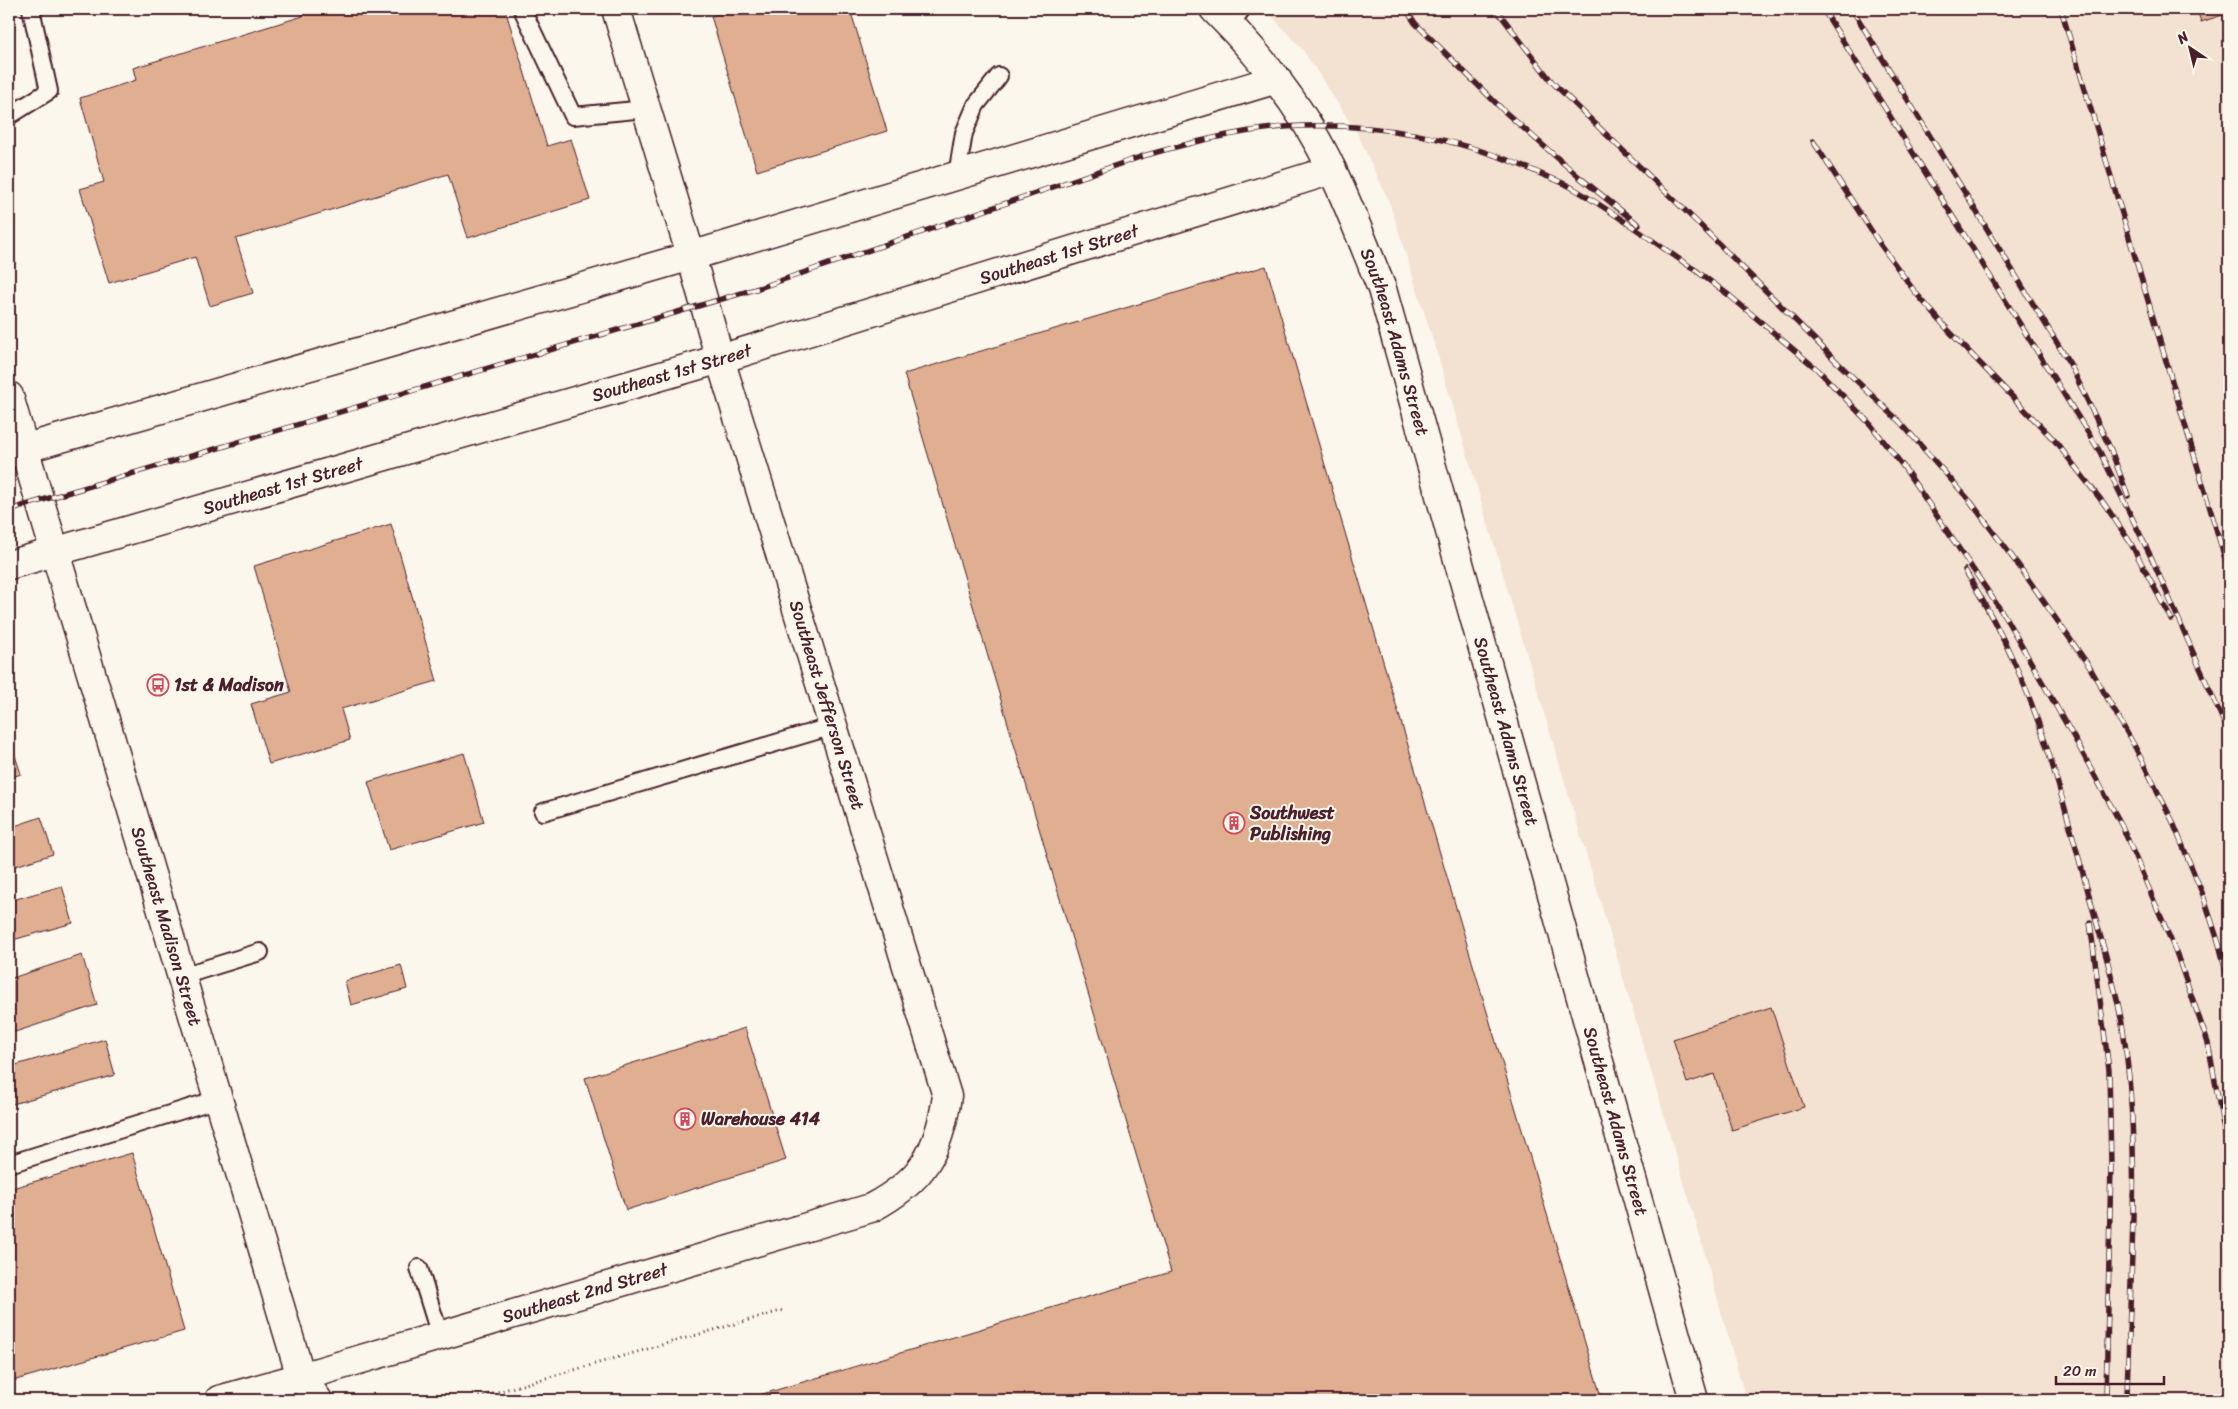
<svg xmlns="http://www.w3.org/2000/svg" width="2238" height="1409" viewBox="0 0 2238 1409" font-family="Sriracha,sans-serif">
  <rect width="100%" height="100%" fill="#fbf7ec"/>
  <filter id="ink" filterUnits="userSpaceOnUse"><feTurbulence type="fractalNoise" baseFrequency=".02" numOctaves="2"/><feDisplacementMap in="SourceGraphic" scale="10" xChannelSelector="R" yChannelSelector="G"/><feConvolveMatrix kernelMatrix="1 2 1 2 8 2 1 2 1" color-interpolation-filters="sRGB"/></filter>
  <g filter="url(#ink)">
    <!-- built -->
    <polygon fill="#f3e1d1" points="1265,9 2229,9 2229,1400 1746,1400 1697,1226 1435,346 1389,201 1357,133 1303,50"/>
    <!-- building -->
    <g fill="#e0af91" stroke="#4a1f2b">
      <polygon points="301,9 505,9 547,146 571,139 590,200 468,238 448,174 236,239 253,293 210,306 195,257 109,283 80,189 104,182 80,98 136,80 133,68 303,16"/>
      <polygon points="736,9 850,9 887,131 757,171 711,16"/>
      <polygon points="2197,9 2229,9 2229,13 2201,22"/>
      <polygon points="1266,266 1602,1400 743,1400 1171,1272 904,374"/>
      <polygon points="391,524 437,681 341,709 350,740 269,764 251,704 291,692 254,566"/>
      <polygon points="9,737 21,774 9,778"/>
      <polygon points="464,753 484,822 389,850 368,782"/>
      <polygon points="41,817 53,854 9,868 9,828"/>
      <polygon points="62,886 73,923 9,941 9,901"/>
      <polygon points="82,955 97,1005 9,1034 9,979"/>
      <polygon points="401,965 407,989 351,1005 345,981"/>
      <polygon points="1771,1007 1804,1107 1732,1130 1714,1074 1687,1083 1673,1039"/>
      <polygon points="745,1028 786,1160 626,1210 585,1078"/>
      <polygon points="105,1039 115,1075 9,1105 9,1067"/>
      <polygon points="132,1153 184,1331 9,1382 9,1189"/>
    </g>
    <g fill="none" stroke-linecap="round" stroke-linejoin="round">
      <!-- lane casing -->
      <g stroke="#4a1f2b" stroke-width="20">
        <g id="lane">
          <polyline points="522,9 573,116 646,109"/>
          <polyline points="1230,25 1242,9"/>
          <polyline points="9,116 49,91 31,9"/>
          <polyline points="957,175 964,133 976,105 999,76"/>
          <polyline points="543,812 833,726"/>
          <polyline points="182,976 260,952"/>
          <polyline points="9,1164 218,1099"/>
          <polyline points="419,1268 440,1336"/>
        </g>
      </g>
      <!-- street casing -->
      <g stroke="#4a1f2b" stroke-width="31">
        <g id="street">
          <polyline points="616,9 691,256"/>
          <polyline points="9,396 24,448"/>
          <polyline points="219,1400 301,1377"/>
        </g>
      </g>
      <!-- secondary casing -->
      <g stroke="#4a1f2b" stroke-width="31">
        <g id="secondary">
          <path id="s1" d="M1214 9C1261 56 1305 111 1333 172 1351 210 1366 250 1382 289L1694 1400"/>
          <path id="s2" d="M24 448 301 1377 318 1400"/>
          <polyline points="9,453 691,256 1277,79"/>
          <path id="s3" d="M9 565 720 359 1332 170"/>
          <path id="s4" d="M301 1377 871 1208C922 1181 939 1153 947 1096L720 359 691 256"/>
        </g>
      </g>
      <!-- path -->
      <g stroke="#4a1f2b" stroke-width="3" stroke-dasharray="1 4" stroke-linecap="butt">
        <polyline points="377,1400 379,1400"/>
        <polyline points="469,1400 784,1310"/>
      </g>
      <!-- lane -->
      <use href="#lane" stroke="#fbf7ec" stroke-width="16"/>
      <!-- street -->
      <use href="#street" stroke="#fbf7ec" stroke-width="28"/>
      <!-- secondary -->
      <use href="#secondary" stroke="#fbf7ec" stroke-width="28"/>
      <!-- rail casing -->
      <g stroke="#4a1f2b" stroke-width="5.5">
        <g id="rail">
          <polyline points="1406,9 1415,23 1504,111 1578,176 1639,225"/>
          <polyline points="1496,9 1552,82 1699,224 1841,366 1900,422 1970,501 2019,566 2089,666 2134,745 2172,820 2203,895 2219,944 2229,983"/>
          <polyline points="1823,9 2100,452 2152,559 2229,734"/>
          <polyline points="1852,9 2070,364 2111,450 2128,496"/>
          <polyline points="2061,9 2229,572"/>
          <polyline points="1813,141 1880,244 1915,292 1949,331 2055,441 2105,505 2130,542 2171,619"/>
          <polyline points="1694,269 1730,296 1818,370 1871,425 1903,466 2004,615 2076,741 2122,826 2176,952 2208,1043 2229,1157"/>
          <path d="M9 510 759 288 1143 156C1189 143 1236 131 1284 127 1372 121 1461 137 1541 174 1553 179 1565 183 1576 190 1618 215 1658 245 1698 272"/>
          <path d="M1965 570C1985 603 2003 637 2019 673 2050 744 2068 821 2089 895 2103 947 2120 998 2126 1051 2141 1166 2129 1284 2127 1400"/>
          <polyline points="2090,922 2109,1070 2111,1164 2106,1400"/>
        </g>
      </g>
      <!-- rail -->
      <use href="#rail" stroke="#fbf7ec" stroke-width="4" stroke-dasharray="11" stroke-linecap="butt"/>
    </g>
  </g>
  <!-- icons -->
  <defs>
    <g id="bus-ring" transform="scale(1.125)"><circle r="9.5" fill="#fbf7ec" stroke="#d1495b" stroke-width="1.5"/><path d="M-5-6H5V4H4V6H2V4H-2V6H-4V4H-5ZM-3.5-4V0h7V-4ZM-3.5 1.2v1.5H-2V1.2ZM2 1.2v1.5H3.5V1.2Z" fill="#d1495b"/></g>
    <g id="building-ring" transform="scale(1.125)"><circle r="9.5" fill="#fbf7ec" stroke="#d1495b" stroke-width="1.5"/><path d="M-4-6H4V6H1V3H-1V6H-4ZM-2.5-4.3h1.7v1.8h-1.7ZM.8-4.3h1.7v1.8H.8ZM-2.5-1h1.7V.8h-1.7ZM.8-1h1.7V.8H.8Z" fill="#d1495b"/></g>
  </defs>
  <g fill-rule="evenodd">
    <use href="#bus-ring" x="158" y="685"/>
    <use href="#building-ring" x="1234" y="823"/>
    <use href="#building-ring" x="685" y="1119"/>
  </g>
  <g text-anchor="middle" stroke-width="4" stroke-linejoin="round" paint-order="stroke">
    <!-- street labels -->
    <g font-size="18" fill="#4a1f2b" stroke="#fbf7ec">
      <text dy="6" stroke="none"><textPath href="#s3" startOffset="1095">Southeast 1st Street</textPath></text>
      <text dy="6" stroke="none"><textPath href="#s1" startOffset="384">Southeast Adams Street</textPath></text>
      <text dy="6" stroke="none"><textPath href="#s3" startOffset="690">Southeast 1st Street</textPath></text>
      <text dy="6" stroke="none"><textPath href="#s3" startOffset="285">Southeast 1st Street</textPath></text>
      <text transform="translate(827 705) rotate(73)" y="6">Southeast Jefferson Street</text>
      <text dy="6" stroke="none"><textPath href="#s1" startOffset="789">Southeast Adams Street</textPath></text>
      <text dy="6" stroke="none"><textPath href="#s2" startOffset="499">Southeast Madison Street</textPath></text>
      <text dy="6" stroke="none"><textPath href="#s1" startOffset="1194">Southeast Adams Street</textPath></text>
      <text dy="6" stroke="none"><textPath href="#s4" startOffset="296">Southeast 2nd Street</textPath></text>
    </g>
    <!-- poi labels -->
    <g font-size="18" font-weight="bold" fill="#4a1f2b" stroke="#fbf7ec" text-anchor="start">
      <text x="174" y="691">1st &amp; Madison</text>
      <text x="1250" y="819">Southwest<tspan x="1250" dy="21">Publishing</tspan></text>
      <text x="701" y="1125">Warehouse 414</text>
    </g>
  </g>
  <!-- margin -->
  <rect width="2238" height="1409" fill="none" stroke="#fbf7ec" stroke-width="30"/>
  <rect x="15" y="15" width="2208" height="1379" fill="none" stroke="#4a1f2b" stroke-width="2" filter="url(#ink)"/>
  <!-- north arrow -->
  <g transform="translate(2190 48) rotate(325)" stroke="#fbf7ec" stroke-width="4" paint-order="stroke">
  <path d="M0-4L9 19L0 12L-9 19Z" fill="#4a1f2b"/>
  <text y="-8" font-size="14" font-weight="bold" text-anchor="middle" fill="#4a1f2b">N</text>
  </g>
  <!-- scale -->
  <path d="M2056 1376v8h108v-8" fill="none" stroke="#4a1f2b" stroke-width="2.5"/>
  <text x="2063" y="1376" font-size="15" fill="#4a1f2b" stroke="#fbf7ec" stroke-width="4" paint-order="stroke">20 m</text>
</svg>
